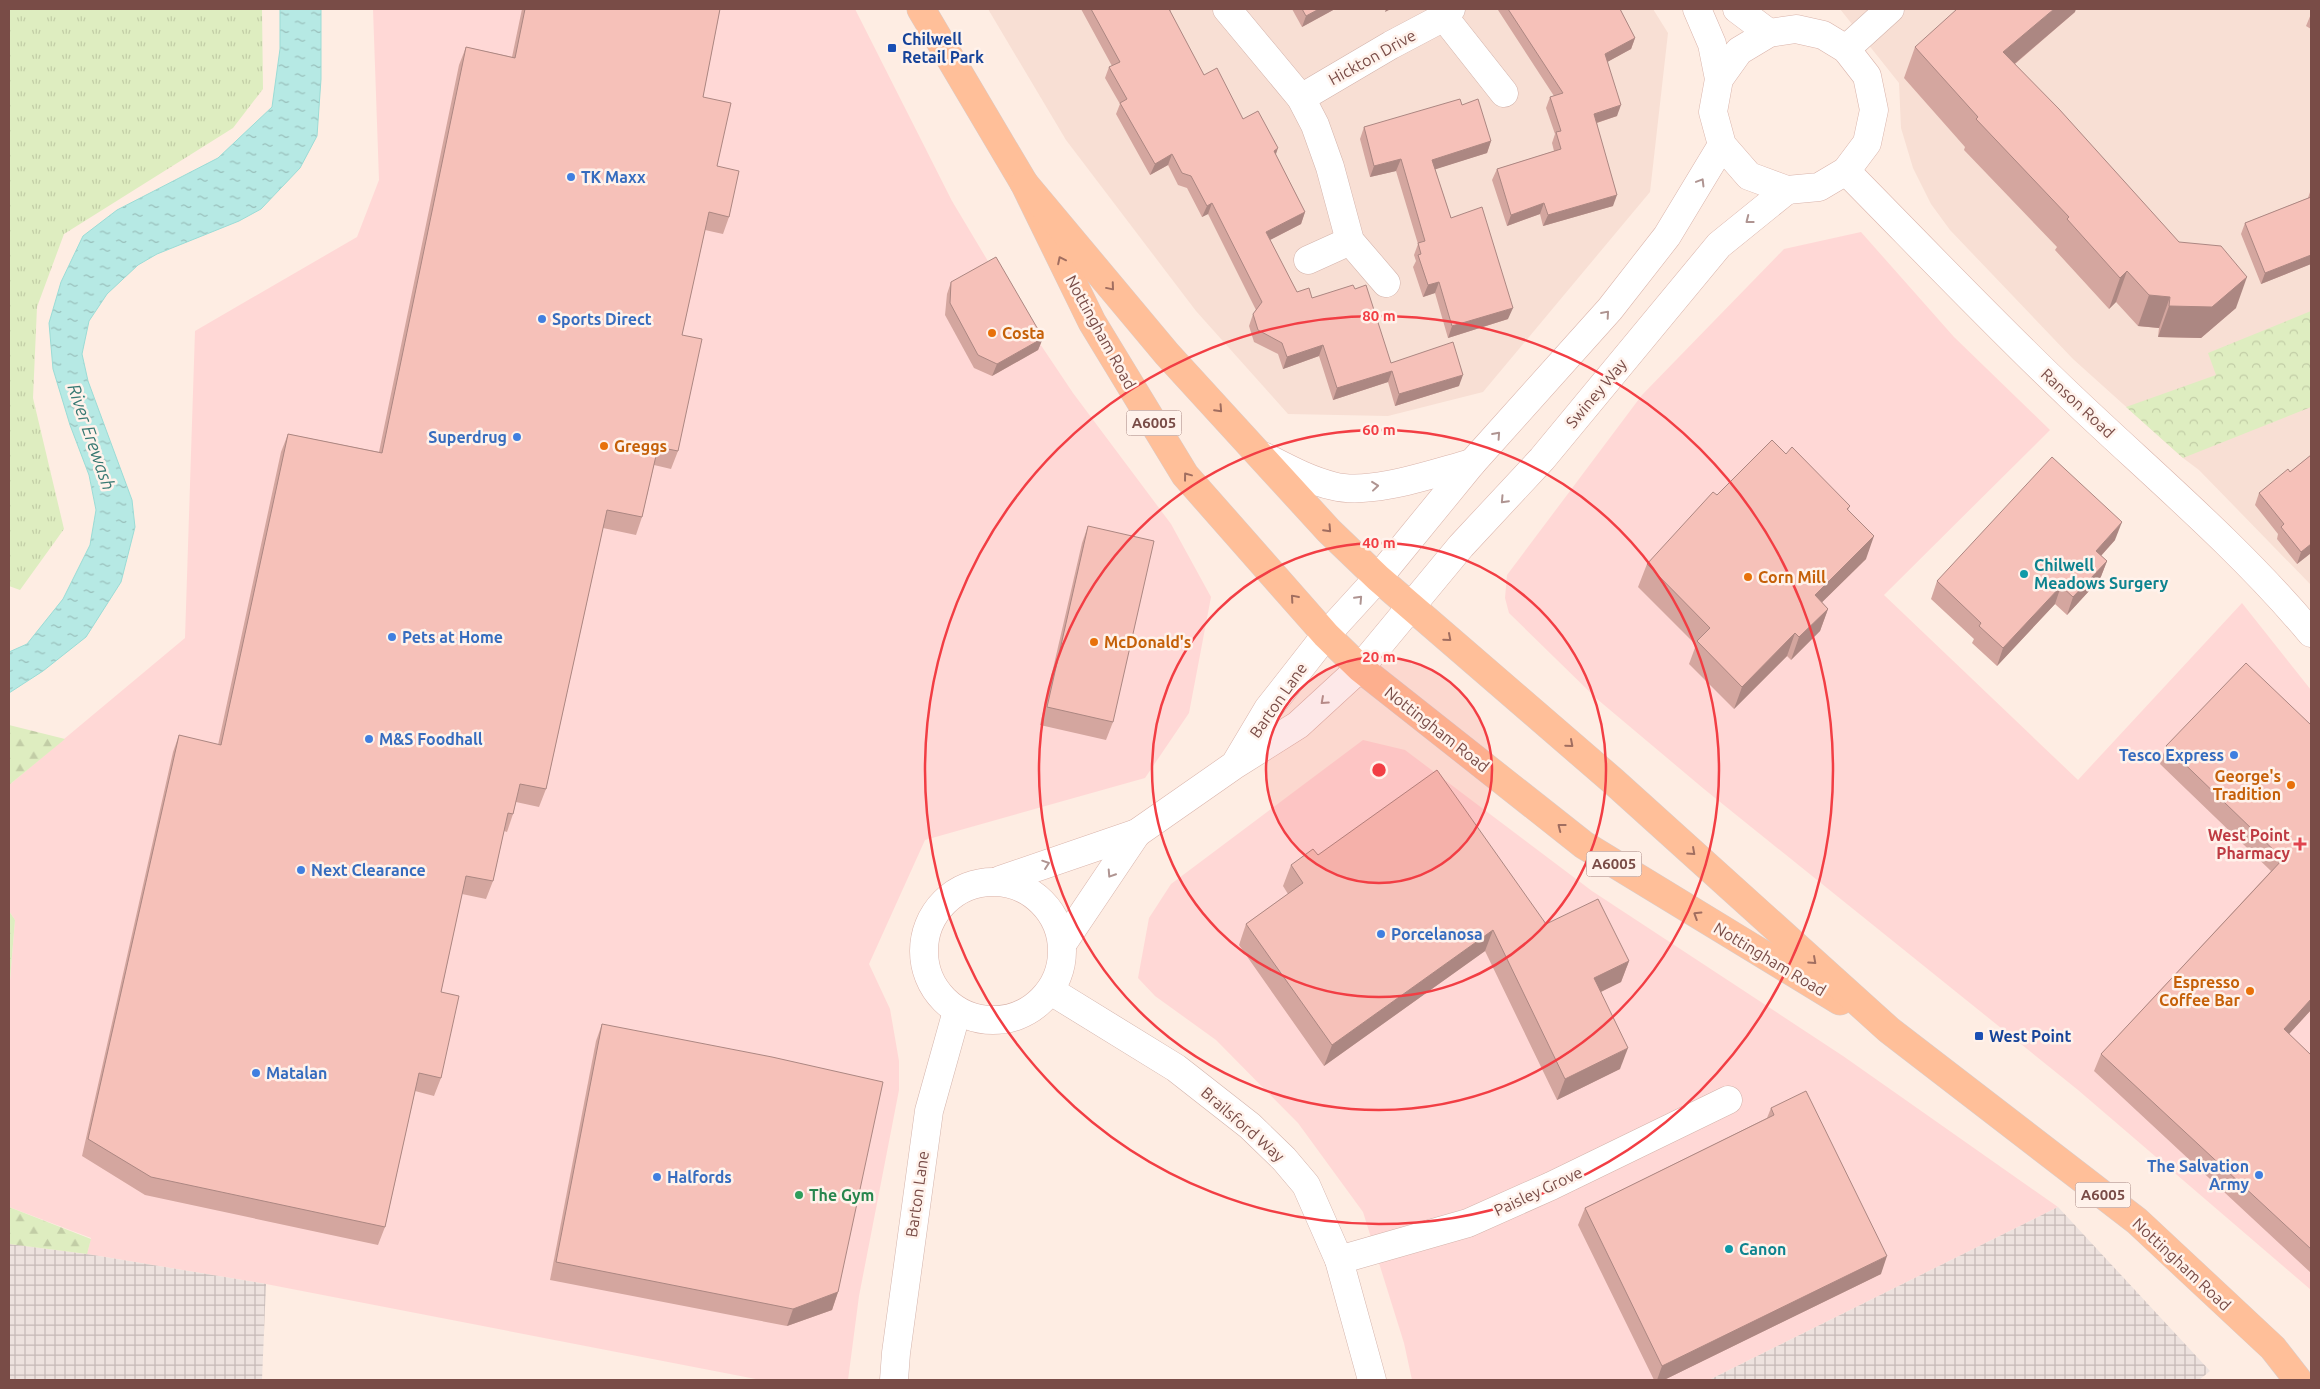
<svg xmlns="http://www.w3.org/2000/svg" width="2320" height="1389" viewBox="0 0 2320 1389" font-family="Ubuntu,sans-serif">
  <defs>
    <pattern id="industrial-grid" width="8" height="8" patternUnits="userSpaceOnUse" patternTransform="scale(1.25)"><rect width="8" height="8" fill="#ede2de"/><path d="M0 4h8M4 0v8" fill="none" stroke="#c5b9b6"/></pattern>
    <pattern id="grass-tufts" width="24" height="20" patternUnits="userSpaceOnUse" patternTransform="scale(1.25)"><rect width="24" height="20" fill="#deedc0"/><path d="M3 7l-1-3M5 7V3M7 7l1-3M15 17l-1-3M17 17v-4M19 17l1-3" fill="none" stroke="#c2cda6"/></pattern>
    <pattern id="forest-firs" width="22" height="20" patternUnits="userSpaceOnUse" patternTransform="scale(1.25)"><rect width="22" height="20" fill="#deedc0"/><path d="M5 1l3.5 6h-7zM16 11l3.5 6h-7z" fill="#c2cda6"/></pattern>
    <pattern id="park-crowns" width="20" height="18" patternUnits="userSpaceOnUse" patternTransform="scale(1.25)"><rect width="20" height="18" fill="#deedc0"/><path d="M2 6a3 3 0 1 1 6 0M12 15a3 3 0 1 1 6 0" fill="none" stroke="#c2cda6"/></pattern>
    <pattern id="water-ripples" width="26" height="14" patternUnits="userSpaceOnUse" patternTransform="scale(1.25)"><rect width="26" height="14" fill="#b6e9e4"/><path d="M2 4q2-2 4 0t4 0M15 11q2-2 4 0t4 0" fill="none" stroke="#99bfbb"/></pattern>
  </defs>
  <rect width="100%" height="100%" fill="#feede3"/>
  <!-- residential -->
  <g fill="#f8dfd4">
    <polygon points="988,9 1653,9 1668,33 1650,192 1483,392 1388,416 1288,414 1196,311 1066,140"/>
    <polygon points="1840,9 2311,9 2311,585 2199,470 2183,458 2073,359 1950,230 1931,204 1913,168 1901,128 1899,83"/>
  </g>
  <!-- commercial -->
  <g fill="#ffd8d6">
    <polygon points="373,9 855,9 952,201 1016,308 1073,393 1171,524 1211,597 1189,713 1145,778 925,840 869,964 890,1009 899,1061 899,1090 859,1296 848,1380 761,1380 266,1284 87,1254 91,1238 9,1207 9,992 15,920 9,911 9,785 185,638 195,331 357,237 379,180"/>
    <polygon points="1861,232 1954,337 2050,430 1884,595 2078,780 2242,603 2311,690 2311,1290 2078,1090 1704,789 1597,699 1509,613 1505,598 1507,575 1642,395 1784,249"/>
    <polygon points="1363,740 1405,750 1592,891 1843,1056 2058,1207 1709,1380 1412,1380 1404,1343 1363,1212 1298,1123 1216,1040 1155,996 1138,978 1149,918 1171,884"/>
  </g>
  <!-- industrial -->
  <g fill="url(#industrial-grid)">
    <polygon points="2058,1207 2210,1371 2199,1380 1709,1380"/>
    <polygon points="9,1244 87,1254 266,1284 262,1380 9,1380"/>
  </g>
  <!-- grass -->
  <polygon fill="url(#grass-tufts)" points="9,9 262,9 263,89 233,128 64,234 37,307 33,398 64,529 20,590 9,586"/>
  <!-- forest -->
  <g fill="url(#forest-firs)">
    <polygon points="9,725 65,739 9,785"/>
    <polygon points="9,911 15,920 9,992"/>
    <polygon points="9,1207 91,1239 87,1254 9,1244"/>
  </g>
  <!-- park -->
  <polygon fill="url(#park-crowns)" points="2311,311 2311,407 2183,458 2126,407 2216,375 2208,353"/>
  <!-- water -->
  <polygon fill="url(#water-ripples)" stroke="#9bdcd6" points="280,9 321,9 321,79 317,136 300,168 261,209 239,221 157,254 138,265 107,294 89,321 82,354 88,381 132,500 135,527 121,582 86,637 43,671 9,693 9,652 27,644 63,599 90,545 96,510 89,475 70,425 53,369 49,323 61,282 83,236 117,210 218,158 272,107 280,49"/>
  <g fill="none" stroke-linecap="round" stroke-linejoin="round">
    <!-- street casing -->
    <g stroke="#d3b3ab" stroke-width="29">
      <g id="street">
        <polyline points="1227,9 1301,98 1315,125 1330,167 1350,241 1386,283"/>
        <polyline points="1444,17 1504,93"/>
        <polyline points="1846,49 1890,9"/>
        <polyline points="1301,98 1391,45 1444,17 1451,9"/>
        <polyline points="1308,260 1350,241"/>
        <polyline points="1051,991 1176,1068 1250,1126 1284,1159 1306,1185 1339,1260 1372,1380"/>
        <polyline points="1339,1260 1468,1223 1551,1186 1728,1100"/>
        <polyline points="894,1380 896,1353 929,1111 957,1011"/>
      </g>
    </g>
    <!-- secondary casing -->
    <g stroke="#d9b3aa" stroke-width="29">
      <g id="secondary">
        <polyline points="1697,9 1712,44 1719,79 1713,112 1722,145 1749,176 1787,190 1819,187 1846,171 1867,143 1874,110 1867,76 1846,49 1823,35 1796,29 1769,33 1739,51 1719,79"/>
        <polyline points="1737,9 1769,33"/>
        <path d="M1846 171C1921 247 1994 324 2071 397 2152 474 2239 547 2311 633"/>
        <path d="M1263 456C1285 467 1308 480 1333 486 1371 496 1434 473 1472 463"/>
        <polyline points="1237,761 1268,709 1326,635 1378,578 1472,463 1610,309 1667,236 1722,145"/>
        <polyline points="1000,880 1137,833 1233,766 1298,725 1360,668 1461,546 1542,459 1719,245 1787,190"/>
        <circle cx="993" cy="951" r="69"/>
        <polyline points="1063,943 1137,833"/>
      </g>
    </g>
    <!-- primary casing -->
    <g stroke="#d9cdcb" stroke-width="29">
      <g id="primary">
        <polyline points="921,9 1024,183 1092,322 1185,475 1326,635 1360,668 1584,845 1840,1001"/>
        <polyline points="1024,183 1167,354 1329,531 1378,578 1613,781 1889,1030 2137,1221 2273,1348 2298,1380"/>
      </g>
    </g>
    <!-- street -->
    <use href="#street" stroke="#fff" stroke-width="28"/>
    <!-- secondary -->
    <use href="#secondary" stroke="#fff" stroke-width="28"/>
    <!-- primary -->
    <use href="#primary" stroke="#ffbf99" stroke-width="28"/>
  </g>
  <!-- wall -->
  <g fill="#d4a69f">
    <polygon points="522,9 720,9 703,97 717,166 729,217 723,234 705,230 682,335 678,451 671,469 654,465 642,517 636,535 603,528 546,789 539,807 516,802 513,814 507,832 504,831 493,881 486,899 462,894 441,992 441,1078 434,1096 415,1091 385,1227 378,1245 145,1195 82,1156 173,752 179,735 218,745 281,452 288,434 379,452 459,65 466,47 512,57"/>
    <polygon points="1081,9 1171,9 1170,12 1204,75 1276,155 1305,212 1301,224 1270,240 1297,292 1312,298 1391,363 1459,386 1395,406 1388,382 1333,400 1319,356 1283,369 1278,354 1254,342 1249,326 1253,314 1256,310 1208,214 1202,217 1187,188 1178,185 1168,165 1150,175 1116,114 1120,104 1105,78 1109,67 1112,66"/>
    <polygon points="1292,9 1335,9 1302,27"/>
    <polygon points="1498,9 1620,9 1635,38 1631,49 1607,62 1617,116 1597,123 1613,206 1543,226 1540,214 1507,226 1492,180 1497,169 1554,151 1552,143 1555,134 1546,108 1550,97 1554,96 1498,10"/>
    <polygon points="2075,12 2015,64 2236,308 2201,338 2158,337 2159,328 2138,326 2116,302 2109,309 2055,250 2057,247 1964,150 1965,147 1904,78 1915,47"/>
    <polygon points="2311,14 2311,29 2306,26"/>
    <polygon points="1462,105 1491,141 1487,153 1435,169 1451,218 1508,319 1448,338 1435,293 1423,297 1413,267 1416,261 1414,255 1418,244 1396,171 1370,177 1360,139 1364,127"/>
    <polygon points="2311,189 2311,264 2261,284 2241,234 2245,223 2308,198"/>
    <polygon points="951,282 1043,338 1038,350 992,376 974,368 945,315 947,294"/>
    <polygon points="1786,454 1850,506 1848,510 1866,559 1822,602 1828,609 1820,631 1791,660 1787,656 1734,709 1689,664 1696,645 1638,587 1647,564"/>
    <polygon points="2311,455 2311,553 2297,564 2277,539 2278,534 2255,505 2259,493 2290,472"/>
    <polygon points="1088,526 1113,722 1106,740 1040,725 1082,543"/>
    <polygon points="2115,540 2101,556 2107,561 2100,579 2067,615 2055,604 1997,666 1972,643 1974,639 1931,599 1937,581"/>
    <polygon points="2311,725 2311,1010 2289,1034 2311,1055 2311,1273 2094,1071 2101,1054 2271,871 2160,764 2166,746"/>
    <polygon points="1318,855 1546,924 1629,961 1621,982 1601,992 1620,1069 1557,1100 1485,951 1324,1066 1239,945 1246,924 1288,894 1283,886 1291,865"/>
    <polygon points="602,1024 838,1292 832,1310 787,1326 550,1280 596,1041"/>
    <polygon points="1771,1108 1881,1274 1664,1380 1654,1380 1578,1225 1585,1208 1767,1118"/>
  </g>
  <!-- shaded-wall -->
  <g fill="#ac8782">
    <polygon points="1319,9 1335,9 1302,27 1306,16"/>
    <polygon points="1386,9 1391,9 1385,12"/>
    <polygon points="2054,9 2076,9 2075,12 1992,83 2003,52"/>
    <polygon points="1635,38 1631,49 1600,66 1605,54"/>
    <polygon points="1621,105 1617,116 1590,125 1594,114"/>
    <polygon points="1491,141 1487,153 1427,172 1432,160"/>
    <polygon points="1278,148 1274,160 1274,151"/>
    <polygon points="1172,154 1168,165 1150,175 1155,164"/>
    <polygon points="1401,159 1396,171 1370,177 1374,166"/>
    <polygon points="1617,195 1613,206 1543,226 1548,215"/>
    <polygon points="1212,203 1208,214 1202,217 1207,206"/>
    <polygon points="1544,203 1540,214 1507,226 1511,215"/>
    <polygon points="1305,212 1301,224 1262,244 1266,232"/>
    <polygon points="2311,255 2311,264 2261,284 2265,273"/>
    <polygon points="2127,271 2116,302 2109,309 2120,278"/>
    <polygon points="2247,277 2236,308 2201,338 2158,337 2169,306"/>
    <polygon points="1439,282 1435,293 1423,297 1428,285"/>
    <polygon points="2149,295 2170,297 2159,328 2138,326"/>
    <polygon points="1513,308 1508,319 1448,338 1452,326"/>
    <polygon points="1043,338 1038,350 992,376 997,364"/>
    <polygon points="1323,345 1319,356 1283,369 1287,357"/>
    <polygon points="1392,371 1388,382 1333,400 1337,388"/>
    <polygon points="1463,375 1459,386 1395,406 1399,394"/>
    <polygon points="2122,522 2115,540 2089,569 2096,551"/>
    <polygon points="1874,536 1866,559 1806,618 1815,595"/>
    <polygon points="2311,544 2311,553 2297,564 2301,552"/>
    <polygon points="2107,561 2100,579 2067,615 2073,597"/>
    <polygon points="2061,586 2055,604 1997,666 2003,648"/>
    <polygon points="1828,609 1820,631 1791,660 1799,637"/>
    <polygon points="1795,633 1787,656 1734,709 1742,687"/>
    <polygon points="1493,930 1485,951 1324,1066 1332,1045"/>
    <polygon points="1629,961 1621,982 1586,999 1594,978"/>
    <polygon points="2311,999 2311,1010 2277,1047 2284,1029"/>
    <polygon points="1628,1048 1620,1069 1557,1100 1565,1079"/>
    <polygon points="1887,1256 1881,1274 1664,1380 1657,1380 1662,1366"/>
    <polygon points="838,1292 832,1310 787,1326 793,1309"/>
  </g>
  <!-- building -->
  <g fill="#f6c1b9" stroke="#ac8782">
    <polygon points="525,9 720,9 703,97 731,103 717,166 739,171 729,217 709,212 682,335 702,339 678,451 658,447 642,517 607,510 546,789 520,784 513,814 508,813 493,881 466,876 441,992 459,996 441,1078 419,1073 385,1227 151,1177 88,1139 179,735 221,745 288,434 382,453 466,47 515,58"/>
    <polygon points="1091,9 1169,9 1204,75 1217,68 1243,119 1258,111 1278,148 1274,151 1305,212 1266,232 1297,292 1309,288 1312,298 1353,285 1355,289 1366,285 1391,363 1453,342 1463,375 1399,394 1392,371 1337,388 1323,345 1287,357 1282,343 1258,330 1253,314 1262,302 1212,203 1207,206 1191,176 1182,173 1172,154 1155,164 1120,103 1127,99 1109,67 1120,62"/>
    <polygon points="1302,9 1319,9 1306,16"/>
    <polygon points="1508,9 1620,9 1635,38 1605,54 1621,105 1594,114 1617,195 1548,215 1544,203 1511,215 1497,169 1561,149 1556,132 1561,131 1550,97 1563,93"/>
    <polygon points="1957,9 2054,9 2003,52 2059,109 2179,242 2221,246 2247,277 2212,307 2169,306 2170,297 2149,295 2127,271 2120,278 2067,219 2069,217 1976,119 1978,117 1915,47"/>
    <polygon points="1460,99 1462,105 1478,99 1491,141 1432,160 1451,218 1482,207 1513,308 1452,326 1439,282 1428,285 1418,255 1421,254 1418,243 1425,241 1401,159 1374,166 1364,127"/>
    <polygon points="2311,197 2311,255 2265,273 2245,223"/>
    <polygon points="996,257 1043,338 997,364 978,355 950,303 951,282"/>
    <polygon points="1772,440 1786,454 1792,447 1850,506 1847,509 1874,536 1815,595 1828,609 1799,637 1795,633 1742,687 1697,641 1710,628 1647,564 1713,492 1717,495"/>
    <polygon points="2311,455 2311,544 2301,552 2281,527 2284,524 2259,493 2288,469 2290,472"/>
    <polygon points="2052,457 2122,522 2096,551 2107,561 2073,597 2061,586 2003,648 1979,626 1981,623 1937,581"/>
    <polygon points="1088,526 1154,541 1113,722 1047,707"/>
    <polygon points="2246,663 2311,725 2311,999 2284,1029 2311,1055 2311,1249 2101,1054 2283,859 2166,746"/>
    <polygon points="1437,770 1546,924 1598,899 1629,961 1594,978 1628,1048 1565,1079 1493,930 1332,1045 1246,924 1303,883 1291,865 1313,849 1318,855"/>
    <polygon points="602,1024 772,1057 883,1082 838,1292 793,1309 556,1262"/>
    <polygon points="1806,1091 1887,1256 1662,1366 1585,1208 1774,1115 1771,1108"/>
  </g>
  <!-- one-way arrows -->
  <defs><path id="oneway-chevron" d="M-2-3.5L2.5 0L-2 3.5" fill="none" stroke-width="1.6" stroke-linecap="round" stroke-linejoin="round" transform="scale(1.25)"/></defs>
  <g stroke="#af9491">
    <use href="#oneway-chevron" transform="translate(1701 182) rotate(-59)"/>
    <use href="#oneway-chevron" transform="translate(1749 220) rotate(142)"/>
    <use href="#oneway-chevron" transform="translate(1606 314) rotate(-49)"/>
    <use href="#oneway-chevron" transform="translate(1497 435) rotate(-48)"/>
    <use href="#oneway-chevron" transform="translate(1375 486) rotate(-6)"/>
    <use href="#oneway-chevron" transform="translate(1504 500) rotate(133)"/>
    <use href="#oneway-chevron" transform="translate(1359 599) rotate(-47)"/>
    <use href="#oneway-chevron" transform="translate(1324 701) rotate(138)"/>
    <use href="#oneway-chevron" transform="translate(1046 864) rotate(-19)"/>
    <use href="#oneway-chevron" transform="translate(1111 874) rotate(123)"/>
  </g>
  <g stroke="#a16e60">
    <use href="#oneway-chevron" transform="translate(1061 260) rotate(-116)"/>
    <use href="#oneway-chevron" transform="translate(1111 287) rotate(50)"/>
    <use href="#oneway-chevron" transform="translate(1219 409) rotate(47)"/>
    <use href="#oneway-chevron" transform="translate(1187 476) rotate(-127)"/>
    <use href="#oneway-chevron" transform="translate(1328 529) rotate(47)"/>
    <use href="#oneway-chevron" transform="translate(1294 598) rotate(-131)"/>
    <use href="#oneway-chevron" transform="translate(1448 638) rotate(41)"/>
    <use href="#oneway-chevron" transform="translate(1570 744) rotate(41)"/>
    <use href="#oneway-chevron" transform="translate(1561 827) rotate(-142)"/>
    <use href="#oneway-chevron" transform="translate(1692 852) rotate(42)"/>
    <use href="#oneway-chevron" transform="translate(1697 915) rotate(-148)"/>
    <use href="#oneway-chevron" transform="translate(1813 961) rotate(42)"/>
  </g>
  <!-- distance rings -->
  <circle cx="1379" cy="770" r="113" fill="#f23e44" fill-opacity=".12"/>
  <g fill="none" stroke="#f23e44" stroke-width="2.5">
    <circle cx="1379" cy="770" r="113"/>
    <circle cx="1379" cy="770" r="227"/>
    <circle cx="1379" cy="770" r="340"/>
    <circle cx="1379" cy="770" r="454"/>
  </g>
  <!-- markers -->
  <g fill="#1a4fb4" stroke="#fff2eb" stroke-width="2">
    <rect x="887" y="43" width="10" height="10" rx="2.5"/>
    <rect x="1974" y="1031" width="10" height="10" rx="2.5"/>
  </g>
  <g fill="#3f7fe0" stroke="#fff2eb" stroke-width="2">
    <circle cx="571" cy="177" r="5"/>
    <circle cx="542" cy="319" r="5"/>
    <circle cx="517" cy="437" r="5"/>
    <circle cx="392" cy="637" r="5"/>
    <circle cx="369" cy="739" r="5"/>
    <circle cx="2234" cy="755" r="5"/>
    <circle cx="301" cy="870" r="5"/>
    <circle cx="1381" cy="934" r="5"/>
    <circle cx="256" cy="1073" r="5"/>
    <circle cx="2259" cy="1175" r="5"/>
    <circle cx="657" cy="1177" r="5"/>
  </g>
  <g fill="#e8710a" stroke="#fff2eb" stroke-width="2">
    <circle cx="992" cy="333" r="5"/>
    <circle cx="604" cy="446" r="5"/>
    <circle cx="1748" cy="577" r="5"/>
    <circle cx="1094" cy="642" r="5"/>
    <circle cx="2291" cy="785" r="5"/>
    <circle cx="2250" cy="991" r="5"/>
  </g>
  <g fill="#0f9aa8" stroke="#fff2eb" stroke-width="2">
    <circle cx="2024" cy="574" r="5"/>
    <circle cx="1729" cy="1249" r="5"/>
  </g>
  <path fill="#e0444e" stroke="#fff2eb" stroke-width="2" d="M2297.5 836.5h5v5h5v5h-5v5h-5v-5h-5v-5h5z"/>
  <circle fill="#2e9e5b" stroke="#fff2eb" stroke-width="2" cx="799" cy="1195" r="5"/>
  <g text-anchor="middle" stroke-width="5" stroke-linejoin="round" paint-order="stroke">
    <!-- shield labels -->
    <g fill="#fff2eb" stroke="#a17e78" stroke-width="1">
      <rect x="1126.5" y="410.5" width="55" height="25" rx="4"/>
      <rect x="1586.5" y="851.5" width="55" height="25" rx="4"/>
      <rect x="2075.5" y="1182.5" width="55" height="25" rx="4"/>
    </g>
    <g font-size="15" font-weight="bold" fill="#794c47">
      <text x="1154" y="428">A6005</text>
      <text x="1614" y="869">A6005</text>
      <text x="2103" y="1200">A6005</text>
    </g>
    <!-- transit labels -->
    <g font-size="16" font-weight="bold" fill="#164399" stroke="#fff2eb" text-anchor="start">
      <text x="902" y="45">Chilwell<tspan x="902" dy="18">Retail Park</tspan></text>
      <text x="1989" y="1042">West Point</text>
    </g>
    <!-- street labels -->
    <g font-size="16" fill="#794c47" stroke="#fff2eb">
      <text transform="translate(1372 57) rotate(-29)" y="6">Hickton Drive</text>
      <text transform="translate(1101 332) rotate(61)" y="6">Nottingham Road</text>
      <text transform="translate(1596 393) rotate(-50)" y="6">Swiney Way</text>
      <text transform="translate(2078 403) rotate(43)" y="6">Ranson Road</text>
      <text transform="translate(1278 700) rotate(-55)" y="6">Barton Lane</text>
      <text transform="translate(1437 729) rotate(38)" y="6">Nottingham Road</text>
      <text transform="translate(1770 959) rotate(31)" y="6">Nottingham Road</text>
      <text transform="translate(1243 1124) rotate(41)" y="6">Brailsford Way</text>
      <text transform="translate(1538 1191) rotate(-25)" y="6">Paisley Grove</text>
      <text transform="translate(917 1194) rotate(-82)" y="6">Barton Lane</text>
      <text transform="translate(2182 1264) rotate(43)" y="6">Nottingham Road</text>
    </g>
    <!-- shop labels -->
    <g font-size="16" font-weight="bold" fill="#366cbe" stroke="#fff2eb" text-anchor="start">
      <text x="581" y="183">TK Maxx</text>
      <text x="552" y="325">Sports Direct</text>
      <text x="507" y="443" text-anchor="end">Superdrug</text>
      <text x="402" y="643">Pets at Home</text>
      <text x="379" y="745">M&amp;S Foodhall</text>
      <text x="2224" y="761" text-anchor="end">Tesco Express</text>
      <text x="311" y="876">Next Clearance</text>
      <text x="1391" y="940">Porcelanosa</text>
      <text x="266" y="1079">Matalan</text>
      <text x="2249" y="1172" text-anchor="end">The Salvation<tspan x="2249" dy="18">Army</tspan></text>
      <text x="667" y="1183">Halfords</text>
    </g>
    <!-- food labels -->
    <g font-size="16" font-weight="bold" fill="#c56008" stroke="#fff2eb" text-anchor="start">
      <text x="1002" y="339">Costa</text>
      <text x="614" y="452">Greggs</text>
      <text x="1758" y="583">Corn Mill</text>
      <text x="1104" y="648">McDonald's</text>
      <text x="2281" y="782" text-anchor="end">George's<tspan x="2281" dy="18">Tradition</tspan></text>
      <text x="2240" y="988" text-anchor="end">Espresso<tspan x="2240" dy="18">Coffee Bar</tspan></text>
    </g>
    <!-- culture labels -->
    <g font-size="16" font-weight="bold" fill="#0d838f" stroke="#fff2eb" text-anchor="start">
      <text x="2034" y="571">Chilwell<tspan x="2034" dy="18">Meadows Surgery</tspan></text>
      <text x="1739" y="1255">Canon</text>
    </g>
    <!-- health labels -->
    <g font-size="16" font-weight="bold" fill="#be3a42" stroke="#fff2eb" text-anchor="end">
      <text x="2290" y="841">West Point<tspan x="2290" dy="18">Pharmacy</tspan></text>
    </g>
    <!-- leisure labels -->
    <g font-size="16" font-weight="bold" fill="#27864d" stroke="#fff2eb" text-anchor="start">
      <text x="809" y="1201">The Gym</text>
    </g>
    <!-- water labels -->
    <g font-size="18" font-style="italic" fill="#367872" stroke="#fff2eb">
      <text transform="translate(91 437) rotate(71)" y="6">River Erewash</text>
    </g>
  </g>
  <circle cx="1379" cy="770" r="8" fill="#f23e44" stroke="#fff2eb" stroke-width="2.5"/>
  <g font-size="15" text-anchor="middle" font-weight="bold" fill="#f23e44" stroke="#fff2eb" stroke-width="5" stroke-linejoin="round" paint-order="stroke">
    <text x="1379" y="321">80 m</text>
    <text x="1379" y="435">60 m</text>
    <text x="1379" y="548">40 m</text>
    <text x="1379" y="662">20 m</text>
  </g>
  <!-- border -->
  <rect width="2320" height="1389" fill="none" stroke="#794c47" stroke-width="20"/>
</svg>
